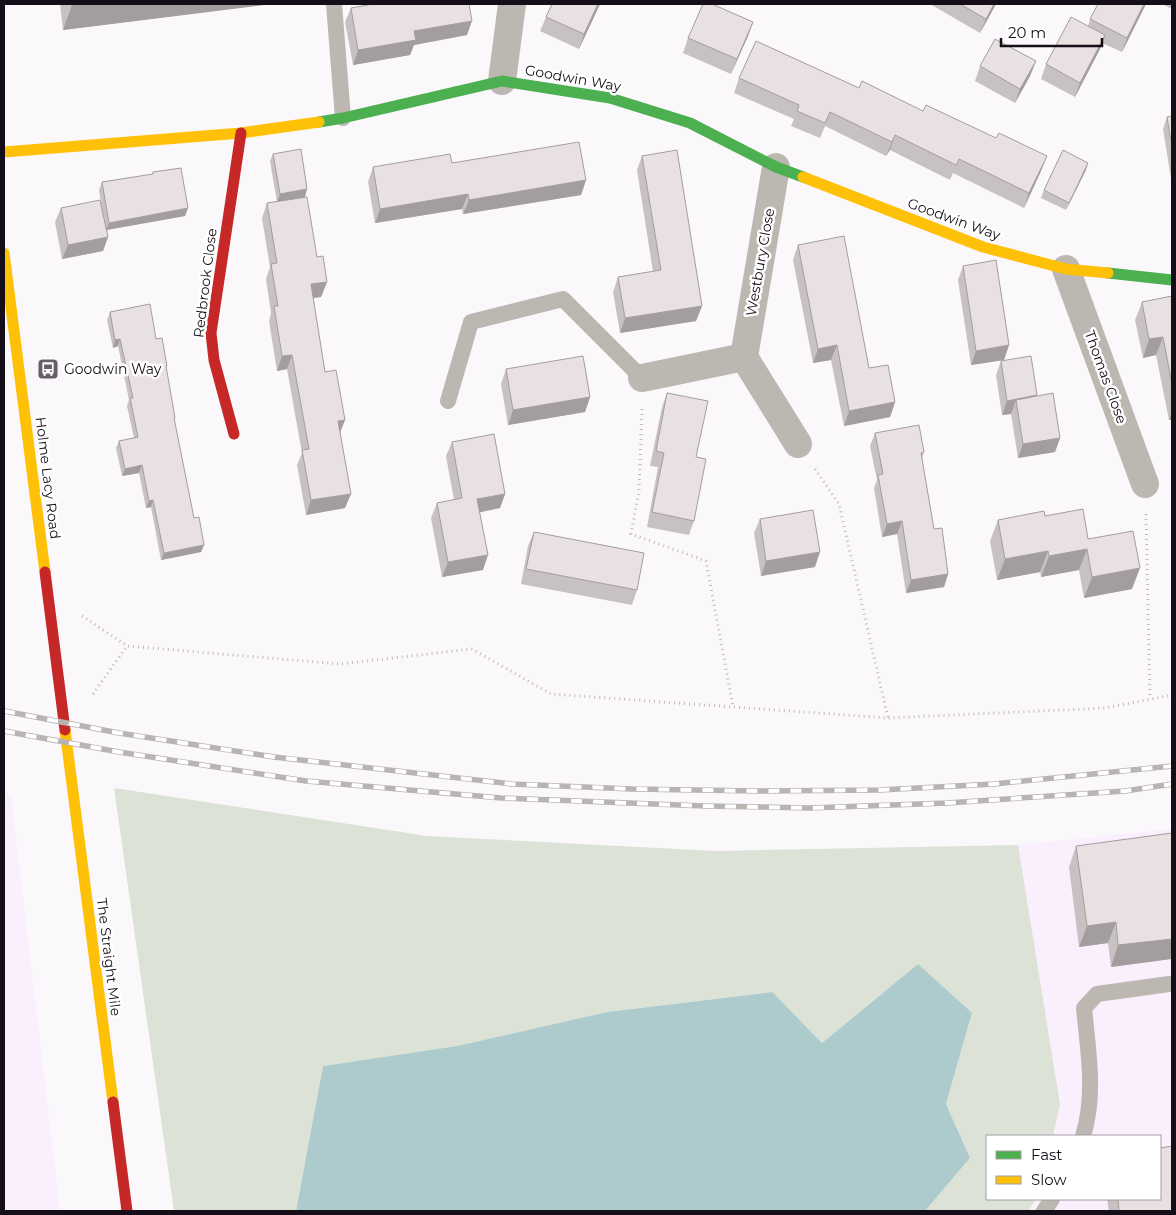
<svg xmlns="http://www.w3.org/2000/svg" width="1176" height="1215" viewBox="0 0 1176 1215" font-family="Montserrat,sans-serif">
  <rect width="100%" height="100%" fill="#fbf8fc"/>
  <!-- built -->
  <g fill="#f9effd">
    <polygon points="4,793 11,796 60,1211 4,1211"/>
    <polygon points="1172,829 1172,1211 1028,1211 1036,1199 1160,1199 1160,1136 1053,1136 1060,1103 1018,845"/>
  </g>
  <!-- green -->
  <polygon fill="#dce2d5" points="114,788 427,836 717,851 1018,845 1060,1104 1053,1136 987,1136 987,1199 1036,1199 1028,1211 925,1211 970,1158 946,1104 972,1014 918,964 822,1043 771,992 607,1012 457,1046 323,1066 296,1211 174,1211"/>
  <!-- water -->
  <polygon fill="#adcacc" points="918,964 972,1013 946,1104 970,1158 925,1211 296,1211 323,1066 457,1046 607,1012 772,992 822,1043"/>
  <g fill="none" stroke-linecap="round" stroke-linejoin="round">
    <!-- path -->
    <g stroke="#bebab8" stroke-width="3" stroke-dasharray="1 4" stroke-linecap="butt">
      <polyline points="642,409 639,491 631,534 706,561 733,707"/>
      <polyline points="815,469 839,504 888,718"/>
      <polyline points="1146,514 1150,699"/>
      <polyline points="82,616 127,646 340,664 472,649 551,694 888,718 1105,708 1172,695"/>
      <polyline points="93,694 127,646"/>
    </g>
    <!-- lane -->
    <g stroke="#bdb7b1" stroke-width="16">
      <polyline points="334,4 343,118"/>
      <polyline points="448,401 471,322 563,299 642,378"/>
      <path d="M1083 1136C1096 1094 1088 1051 1084 1008L1097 994 1169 984"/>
      <polyline points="1044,1211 1052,1199"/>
    </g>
    <!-- street -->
    <g stroke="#bdb7b1" stroke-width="28">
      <polyline points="502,81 512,4"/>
      <polyline points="1066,269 1145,484"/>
      <polyline points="744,357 798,444"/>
      <polyline points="642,378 744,357 776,167"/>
    </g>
    <!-- fast -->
    <g stroke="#4caf50" stroke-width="11">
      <polyline points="319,122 343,118 502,81 610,98 690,123 776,167 803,177"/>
      <polyline points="1108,273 1172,280"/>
    </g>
    <!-- slow -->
    <g stroke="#ffc107" stroke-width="11">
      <polyline points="4,152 241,133 319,122"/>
      <polyline points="803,177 983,247 1066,269 1108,273"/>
      <polyline points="4,253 45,572"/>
      <polyline points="65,730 113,1102"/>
    </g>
    <!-- jam -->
    <g stroke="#c62828" stroke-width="11">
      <polyline points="234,434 214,360 211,333 241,133"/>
      <polyline points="45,572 65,730"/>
      <polyline points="113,1102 127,1211"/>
    </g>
    <!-- rail casing -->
    <g stroke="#b8b4b2" stroke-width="5.5">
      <g id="rail">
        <polyline points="4,711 119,733 274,757 512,784 632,789 759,791 880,790 994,784 1172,766"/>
        <polyline points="4,731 119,752 306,781 501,798 705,806 810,808 947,803 1125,791 1172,784"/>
      </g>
    </g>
    <!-- rail -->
    <use href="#rail" stroke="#fff" stroke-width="4" stroke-dasharray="11" stroke-linecap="butt"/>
  </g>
  <!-- wall -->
  <g fill="#c8c1c2">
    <polygon points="60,4 271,4 63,30"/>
    <polygon points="552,4 600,4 579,49 540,31"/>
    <polygon points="930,4 996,4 980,33"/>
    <polygon points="1146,4 1122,52 1102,43 1100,49 1075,97 1041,79 1046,64 1088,26 1090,19"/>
    <polygon points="1162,4 1172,4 1172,9"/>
    <polygon points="351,8 467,35 414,45 410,55 353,65 345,22"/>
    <polygon points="753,22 748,36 731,74 683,53 688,38"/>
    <polygon points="1036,61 1030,76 1015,103 975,81 980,66"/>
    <polygon points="739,78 859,88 1041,171 1024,208 953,173 950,180 890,150 886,156 825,126 820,138 791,126 794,119 734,93"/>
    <polygon points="1172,116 1172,185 1163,129 1167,117"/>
    <polygon points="273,154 305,197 277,202 270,161"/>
    <polygon points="642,156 702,306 696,321 620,333 613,292 618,277 653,272 637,170"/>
    <polygon points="452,163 586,180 581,195 463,214 462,209 375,223 368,182 373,167"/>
    <polygon points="1086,170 1066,210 1041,198 1044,190"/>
    <polygon points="153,172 188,208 185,216 107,230 108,237 103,251 62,259 55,222 61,208 102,209 99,190 102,182 152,174"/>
    <polygon points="267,203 317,257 327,282 321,297 313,298 325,372 345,420 340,432 345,508 306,515 297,465 302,453 287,369 277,371 269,321 271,313 266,279 270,267 262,218"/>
    <polygon points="798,245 869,368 895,402 890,417 844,426 831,360 813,363 793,260"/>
    <polygon points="963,266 1009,345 1004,360 971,365 958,280"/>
    <polygon points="1172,296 1172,420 1169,420 1156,355 1143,358 1135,320 1142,302"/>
    <polygon points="110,312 156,339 167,366 166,369 174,421 194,518 204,545 201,552 161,560 151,507 146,508 139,473 122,476 116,448 119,441 134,438 127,406 129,400 118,346 113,348 107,320"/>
    <polygon points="1001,361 1037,396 1060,438 1055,452 1018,458 1011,414 1002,415 996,375"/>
    <polygon points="506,369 590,397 585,412 508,425 501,384"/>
    <polygon points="667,393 696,457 694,521 689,535 647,527 658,467 650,466 662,407"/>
    <polygon points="875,433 924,452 922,459 934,529 948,574 944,587 906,593 897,534 882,537 874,488 877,480 870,446"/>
    <polygon points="452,442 505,494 500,508 480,512 483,570 442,577 431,518 437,503 454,500 446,456"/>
    <polygon points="1045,516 1088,539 1132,589 1084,598 1079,570 1041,577 1040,572 997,580 990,541 998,520"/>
    <polygon points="760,519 815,567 761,576 754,533"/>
    <polygon points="534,532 637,590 632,605 521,584 528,546"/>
    <polygon points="1076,846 1171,959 1111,967 1108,943 1079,947 1069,867"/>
    <polygon points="1107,1199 1160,1199 1172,1211 1109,1211"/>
  </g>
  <!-- shaded-wall -->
  <g fill="#a39d9e">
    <polygon points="83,4 271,4 63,30 72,5"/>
    <polygon points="598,4 600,4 579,49 584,34"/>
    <polygon points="994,4 996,4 980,33 986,19"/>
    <polygon points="1144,4 1146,4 1122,52 1127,38"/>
    <polygon points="472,21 467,35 414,45 410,55 353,65 358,50 414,31"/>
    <polygon points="753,22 748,36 731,74 737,59"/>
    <polygon points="1105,35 1100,49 1075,97 1080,83"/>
    <polygon points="1036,61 1030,76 1015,103 1020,89"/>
    <polygon points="895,135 890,150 886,156"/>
    <polygon points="1047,156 1041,171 1024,208 1029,193"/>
    <polygon points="1088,163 1086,170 1066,210 1069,203"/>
    <polygon points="586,180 581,195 463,214 469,200"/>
    <polygon points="307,189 305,197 277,202 280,194"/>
    <polygon points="468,194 462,209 375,223 380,209"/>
    <polygon points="188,208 185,216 106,230 109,223"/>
    <polygon points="108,237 103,251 62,259 68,245"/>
    <polygon points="327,282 321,297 306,299 311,284"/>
    <polygon points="702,306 696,321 620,333 625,318"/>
    <polygon points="1163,337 1156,355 1143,358 1149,339"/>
    <polygon points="120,339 118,346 113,348 115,340"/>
    <polygon points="837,345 831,360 813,363 818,349"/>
    <polygon points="1009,345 1004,360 971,365 976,351"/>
    <polygon points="292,355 287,369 277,371 282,356"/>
    <polygon points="1037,395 1016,400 1011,414 1002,415 1007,401"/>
    <polygon points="590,397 585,412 508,425 513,410"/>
    <polygon points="895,402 890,417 844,426 849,411"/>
    <polygon points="1172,412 1172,420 1169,420"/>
    <polygon points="345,420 339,435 338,421"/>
    <polygon points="1060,438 1055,452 1018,458 1023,444"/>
    <polygon points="142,465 139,473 122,476 125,469"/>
    <polygon points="351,494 345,508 306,515 311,500"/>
    <polygon points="505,494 500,508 472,514 477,499"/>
    <polygon points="153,500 151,507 146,508 149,501"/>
    <polygon points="902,521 897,534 882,537 887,524"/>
    <polygon points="204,545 201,552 161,560 164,553"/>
    <polygon points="1087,549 1079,570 1041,577 1049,556"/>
    <polygon points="1048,551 1040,572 997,580 1005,559"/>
    <polygon points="820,552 815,567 761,576 766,561"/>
    <polygon points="488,555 483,570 442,577 448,562"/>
    <polygon points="1140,568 1132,589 1084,598 1092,577"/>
    <polygon points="948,574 944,587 906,593 911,580"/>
    <polygon points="1116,922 1108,943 1079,947 1087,926"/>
    <polygon points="1172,939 1172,955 1171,959 1111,967 1118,945"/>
  </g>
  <!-- building -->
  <g fill="#e9e0e1" stroke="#a39d9e">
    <polygon points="373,4 469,4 472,21 414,31 416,40 358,50 351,8"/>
    <polygon points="552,4 598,4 584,34 546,17"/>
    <polygon points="703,4 712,4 753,22 737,59 688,38"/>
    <polygon points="960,4 994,4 986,19"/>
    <polygon points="1098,4 1144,4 1127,38 1090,19"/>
    <polygon points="1071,17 1105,35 1080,83 1046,64"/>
    <polygon points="995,39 1036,61 1020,89 980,66"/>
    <polygon points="756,41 859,88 862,81 923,111 926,105 996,138 999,133 1047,156 1029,193 959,159 956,165 895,135 892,142 830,112 825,123 797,111 799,105 739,78"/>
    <polygon points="1172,116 1172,147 1167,117"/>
    <polygon points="579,142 586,180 469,200 468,194 380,209 373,167 450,154 452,163"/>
    <polygon points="301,149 307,189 280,194 273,154"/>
    <polygon points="677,150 702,306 625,318 618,277 661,270 642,156"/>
    <polygon points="1063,150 1088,163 1069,203 1044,190"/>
    <polygon points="181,168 188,208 109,223 102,182 153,174 153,172"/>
    <polygon points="307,197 317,257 323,256 327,282 311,284 325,372 336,370 345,420 338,421 351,494 311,500 302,450 309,449 292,355 282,356 274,306 278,306 271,264 277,263 267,203"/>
    <polygon points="100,200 108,237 68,245 61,208"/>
    <polygon points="844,236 869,368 888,365 895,402 849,411 837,345 818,349 798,245"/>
    <polygon points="996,260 1009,345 976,351 963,266"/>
    <polygon points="1172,296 1172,384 1163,337 1149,339 1142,302"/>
    <polygon points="150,304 156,339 162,338 167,366 166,366 175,418 174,418 194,518 199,517 204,545 164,553 153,500 149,501 142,465 125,469 119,441 138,437 130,398 133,398 120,339 115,340 110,312"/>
    <polygon points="583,356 590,397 513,410 506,369"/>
    <polygon points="1031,356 1037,395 1007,401 1001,361"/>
    <polygon points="667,393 708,401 696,457 706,459 694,521 652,512 664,453 656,451"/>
    <polygon points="1053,393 1060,438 1023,444 1016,400"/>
    <polygon points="919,425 924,452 921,453 934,529 942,528 948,574 911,580 902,521 887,524 878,475 883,474 875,433"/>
    <polygon points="494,434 505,494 477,499 488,555 448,562 437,503 462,498 452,442"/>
    <polygon points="1083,509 1088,539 1133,531 1140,568 1092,577 1087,549 1049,556 1048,551 1005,559 998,520 1044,511 1045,516"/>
    <polygon points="813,510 820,552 766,561 760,519"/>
    <polygon points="534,532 644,553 637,590 526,569"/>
    <polygon points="1172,833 1172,939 1118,945 1116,922 1087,926 1076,846"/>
    <polygon points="1172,1146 1172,1211 1119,1211 1118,1199 1160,1199 1160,1148"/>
  </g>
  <!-- icons -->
  <defs>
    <g id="bus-square" transform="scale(1.125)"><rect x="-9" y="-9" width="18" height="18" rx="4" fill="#665f67" stroke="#fff"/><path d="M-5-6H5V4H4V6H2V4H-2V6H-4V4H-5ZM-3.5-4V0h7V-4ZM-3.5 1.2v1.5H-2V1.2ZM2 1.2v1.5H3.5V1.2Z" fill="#fff"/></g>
  </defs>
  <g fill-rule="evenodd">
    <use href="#bus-square" x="48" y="369"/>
  </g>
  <g text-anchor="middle" stroke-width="5" stroke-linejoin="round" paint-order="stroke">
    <!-- street labels -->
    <g font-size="14" fill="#150d17" stroke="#fff">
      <text transform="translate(573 78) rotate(10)" y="5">Goodwin Way</text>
      <text transform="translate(954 219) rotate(20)" y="5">Goodwin Way</text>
      <text transform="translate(760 262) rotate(-80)" y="5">Westbury Close</text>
      <text transform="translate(205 283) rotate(-83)" y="5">Redbrook Close</text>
      <text transform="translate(1106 377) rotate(70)" y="5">Thomas Close</text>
      <text transform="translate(48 478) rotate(83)" y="5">Holme Lacy Road</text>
      <text transform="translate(109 957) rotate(83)" y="5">The Straight Mile</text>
    </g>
    <!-- poi labels -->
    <g font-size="14" fill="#150d17" stroke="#fff" text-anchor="start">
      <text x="64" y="374">Goodwin Way</text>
    </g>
  </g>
  <!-- border -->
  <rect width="1176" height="1215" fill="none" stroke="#150d17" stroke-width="10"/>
  <!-- legend -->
  <rect x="986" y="1135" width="175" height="65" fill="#ffffff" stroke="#a19ea2"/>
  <rect x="996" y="1151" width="25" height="8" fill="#4caf50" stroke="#a19ea2"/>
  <text x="1031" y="1160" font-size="15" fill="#150d17">Fast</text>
  <rect x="996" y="1176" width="25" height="8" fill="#ffc107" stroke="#a19ea2"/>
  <text x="1031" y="1185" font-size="15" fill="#150d17">Slow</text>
  <!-- scale -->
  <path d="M1001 38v8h101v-8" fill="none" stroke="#150d17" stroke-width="2.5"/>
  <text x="1008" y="38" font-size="15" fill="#150d17" stroke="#ffffff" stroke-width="4" paint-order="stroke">20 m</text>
</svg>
